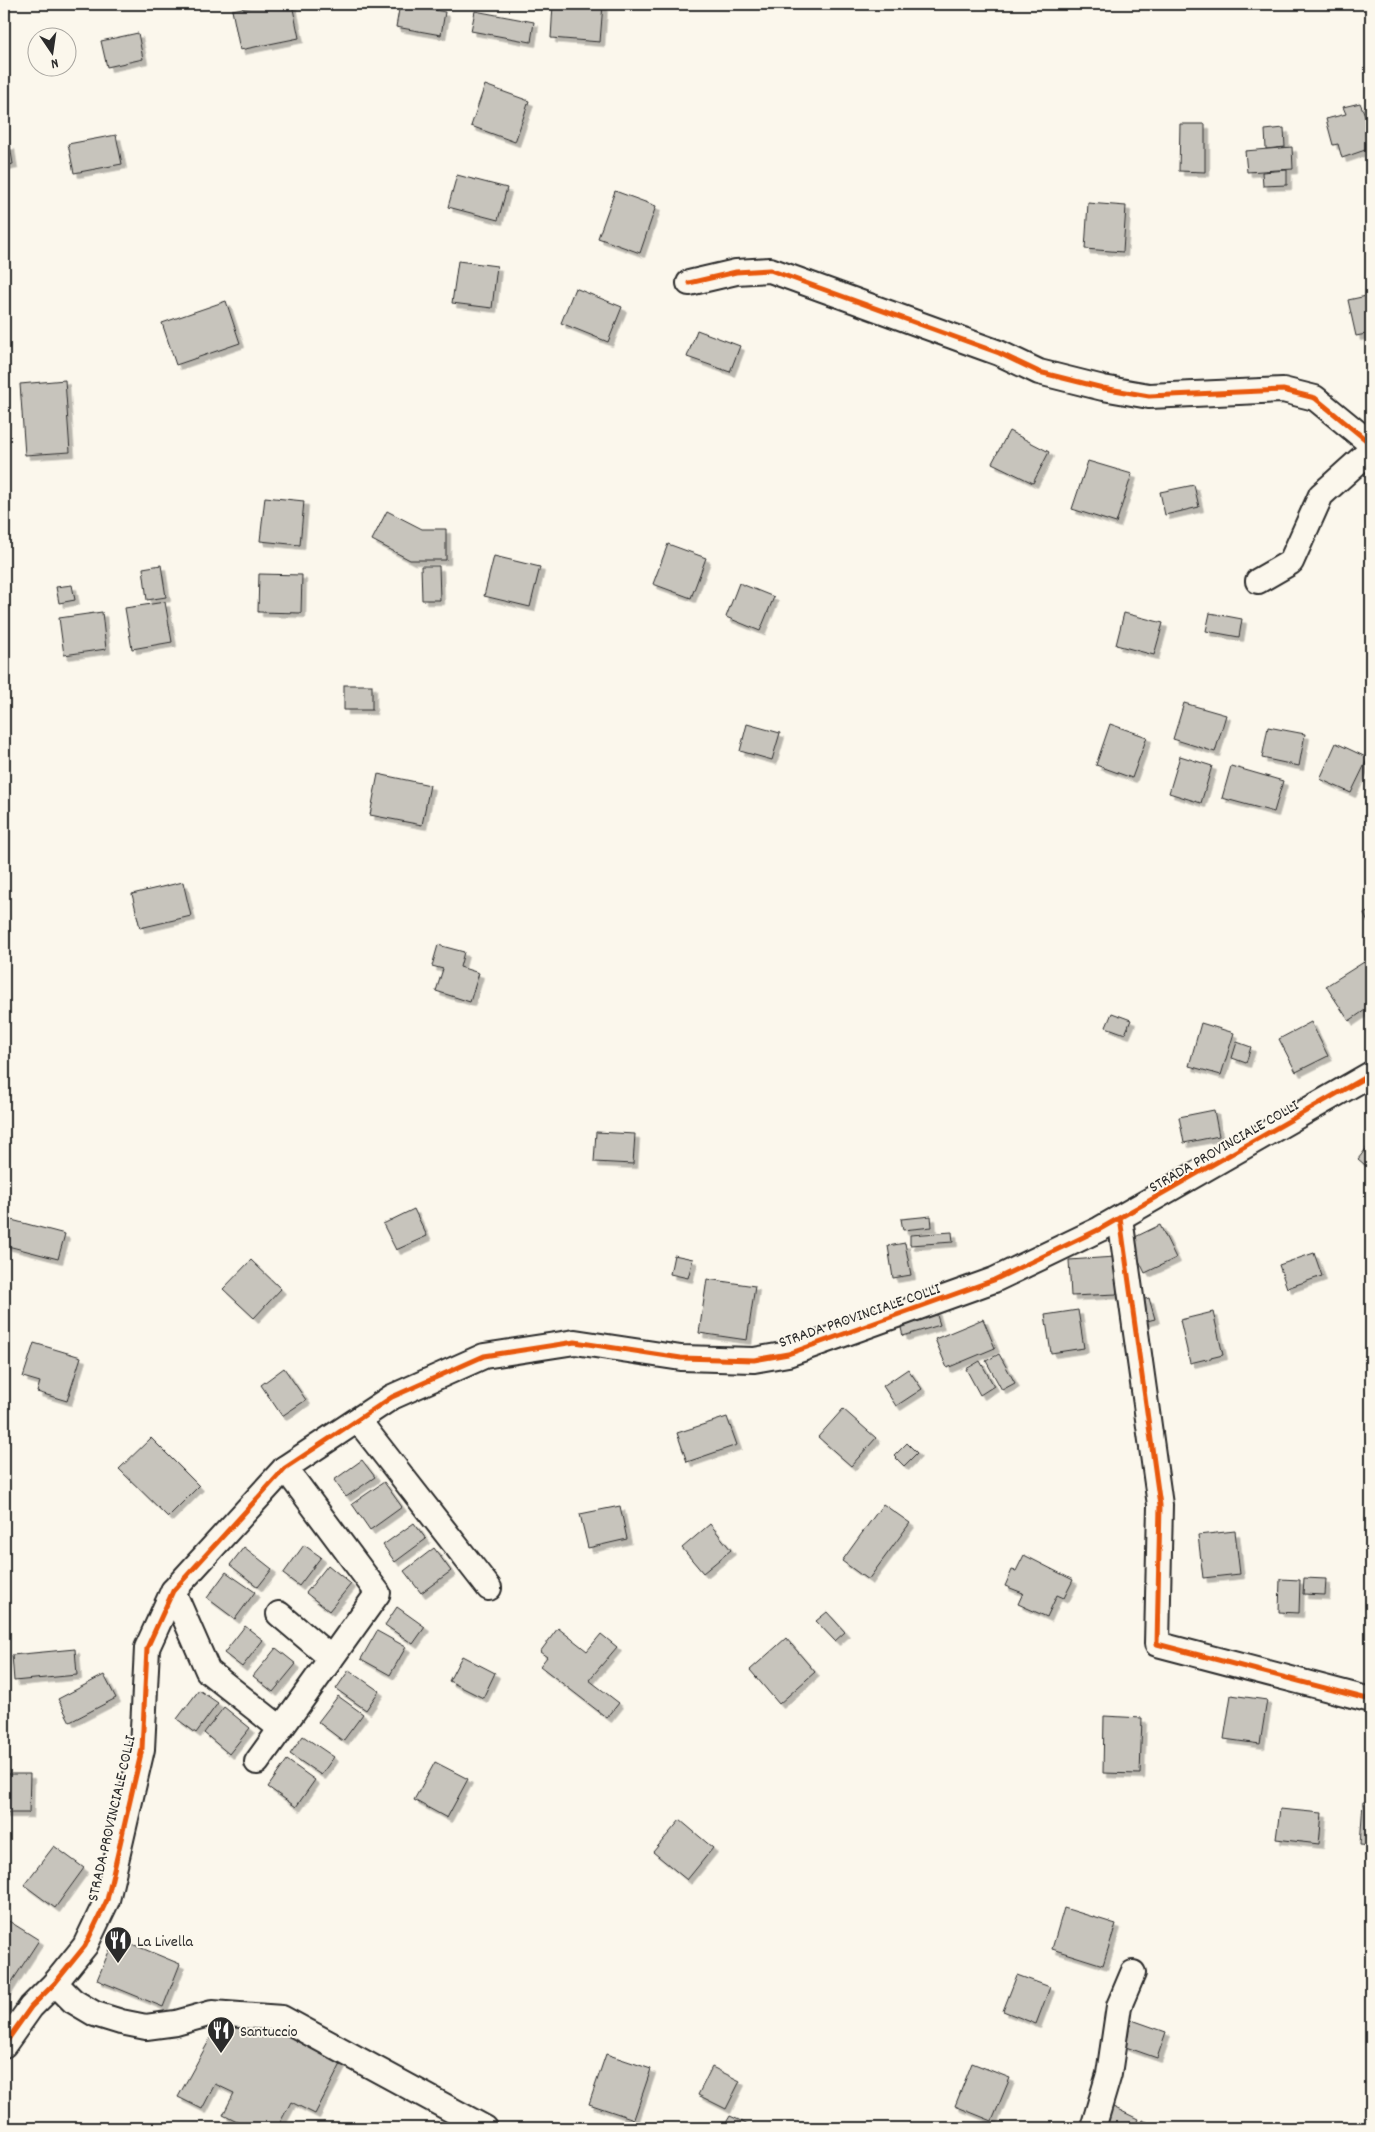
<svg xmlns="http://www.w3.org/2000/svg" width="1375" height="2132" viewBox="0 0 1375 2132" font-family="Dekko,sans-serif">
  <defs>
    <filter id="shadow"><feDropShadow dx="4.5" dy="4.5" stdDeviation="0" flood-color="#0004"/></filter>
  </defs>
  <rect width="100%" height="100%" fill="#fbf7ec"/>
  <filter id="ink" filterUnits="userSpaceOnUse"><feTurbulence type="fractalNoise" baseFrequency=".02" numOctaves="2"/><feDisplacementMap in="SourceGraphic" scale="10" xChannelSelector="R" yChannelSelector="G"/><feConvolveMatrix kernelMatrix="1 2 1 2 8 2 1 2 1" color-interpolation-filters="sRGB"/></filter>
  <g filter="url(#ink)">
    <!-- building -->
    <g fill="#c7c4bc" stroke="#2b2b2b" filter="url(#shadow)">
      <polygon points="265,4 292,4 299,38 240,50 232,10"/>
      <polygon points="400,4 445,12 441,35 396,27"/>
      <polygon points="553,4 603,4 600,42 551,38"/>
      <polygon points="475,11 534,22 531,42 471,31"/>
      <polygon points="138,33 143,59 107,67 101,41"/>
      <polygon points="485,85 529,101 515,142 471,126"/>
      <polygon points="1360,103 1365,115 1371,113 1371,148 1342,158 1338,144 1333,145 1326,119 1346,114 1343,107"/>
      <polygon points="1180,124 1205,124 1205,172 1179,171"/>
      <polygon points="1284,128 1285,147 1266,149 1265,130"/>
      <polygon points="116,135 122,164 74,173 68,144"/>
      <polygon points="10,145 13,164 4,166 4,146"/>
      <polygon points="1292,147 1293,169 1247,172 1245,151"/>
      <polygon points="1287,170 1287,185 1263,186 1262,172"/>
      <polygon points="457,175 507,188 498,220 448,207"/>
      <polygon points="615,191 656,206 640,253 598,238"/>
      <polygon points="1088,203 1126,206 1123,252 1085,249"/>
      <polygon points="458,261 497,266 492,308 452,303"/>
      <polygon points="575,288 622,307 608,342 561,323"/>
      <polygon points="1371,295 1371,333 1356,336 1348,300"/>
      <polygon points="226,301 240,343 176,365 162,323"/>
      <polygon points="697,330 740,346 730,372 687,357"/>
      <polygon points="65,380 70,452 25,455 20,384"/>
      <polygon points="1009,431 1049,452 1033,483 992,463"/>
      <polygon points="1088,461 1132,474 1116,523 1072,509"/>
      <polygon points="1194,485 1199,507 1165,515 1160,492"/>
      <polygon points="265,497 304,501 300,545 260,541"/>
      <polygon points="387,511 422,529 446,529 446,560 410,560 372,540"/>
      <polygon points="668,544 706,558 691,598 653,584"/>
      <polygon points="494,556 540,567 530,607 484,596"/>
      <polygon points="161,565 166,597 147,600 143,568"/>
      <polygon points="421,566 439,566 440,600 422,600"/>
      <polygon points="259,574 302,575 301,613 258,612"/>
      <polygon points="739,583 774,597 760,631 726,617"/>
      <polygon points="72,585 75,600 59,603 56,587"/>
      <polygon points="165,602 172,642 132,649 125,608"/>
      <polygon points="102,612 106,649 64,655 59,618"/>
      <polygon points="1124,613 1163,623 1154,655 1116,645"/>
      <polygon points="1210,613 1242,619 1239,637 1206,631"/>
      <rect x="344" y="685" width="28" height="25"/>
      <polygon points="1184,703 1226,715 1215,752 1173,739"/>
      <polygon points="747,724 780,733 772,760 740,751"/>
      <polygon points="1110,724 1147,737 1132,778 1096,765"/>
      <polygon points="1268,727 1305,734 1299,766 1262,758"/>
      <polygon points="1336,743 1368,758 1351,793 1320,779"/>
      <polygon points="1180,756 1212,766 1201,803 1169,793"/>
      <polygon points="1231,766 1283,781 1274,812 1222,798"/>
      <polygon points="378,774 430,785 422,825 370,815"/>
      <polygon points="183,882 191,916 140,928 132,894"/>
      <polygon points="1371,910 1371,929 1364,914"/>
      <polygon points="438,945 464,952 460,967 479,973 470,1002 436,991 443,969 432,966"/>
      <polygon points="1364,962 1371,973 1371,1006 1349,1021 1326,986"/>
      <polygon points="1112,1013 1131,1020 1125,1034 1106,1027"/>
      <polygon points="1311,1022 1328,1056 1296,1072 1279,1039"/>
      <polygon points="1201,1023 1234,1033 1221,1075 1189,1066"/>
      <polygon points="1237,1042 1251,1047 1246,1063 1232,1058"/>
      <polygon points="1214,1110 1219,1136 1184,1143 1179,1117"/>
      <polygon points="596,1132 635,1134 633,1164 594,1162"/>
      <polygon points="1369,1145 1371,1147 1371,1170 1358,1159"/>
      <polygon points="414,1209 427,1236 396,1250 383,1224"/>
      <polygon points="931,1216 932,1227 903,1230 901,1219"/>
      <polygon points="4,1218 65,1234 58,1259 4,1245"/>
      <polygon points="1160,1225 1176,1258 1145,1273 1129,1240"/>
      <polygon points="952,1232 953,1242 910,1245 910,1235"/>
      <polygon points="905,1243 911,1275 893,1278 888,1246"/>
      <polygon points="1314,1253 1322,1276 1287,1288 1279,1265"/>
      <polygon points="674,1255 693,1259 688,1278 670,1274"/>
      <polygon points="1115,1257 1117,1294 1071,1296 1069,1260"/>
      <polygon points="251,1260 281,1289 254,1318 223,1289"/>
      <polygon points="707,1279 755,1286 747,1340 699,1333"/>
      <polygon points="1149,1298 1155,1319 1139,1323 1134,1302"/>
      <polygon points="935,1309 940,1325 903,1336 899,1320"/>
      <polygon points="1078,1310 1084,1348 1051,1353 1045,1315"/>
      <polygon points="1213,1312 1223,1355 1190,1363 1180,1320"/>
      <polygon points="983,1319 995,1348 947,1368 935,1339"/>
      <polygon points="34,1343 81,1357 67,1401 37,1392 40,1382 23,1377"/>
      <polygon points="999,1354 1015,1383 1002,1390 986,1361"/>
      <polygon points="980,1361 994,1386 980,1395 966,1369"/>
      <polygon points="284,1368 306,1400 282,1416 261,1385"/>
      <polygon points="908,1369 922,1389 896,1406 883,1386"/>
      <polygon points="843,1409 876,1438 851,1466 818,1437"/>
      <polygon points="727,1417 737,1445 687,1462 677,1433"/>
      <polygon points="151,1438 199,1486 168,1517 119,1469"/>
      <polygon points="907,1443 917,1453 904,1466 894,1456"/>
      <polygon points="362,1460 375,1477 346,1497 334,1480"/>
      <polygon points="384,1482 402,1507 370,1530 352,1504"/>
      <polygon points="883,1504 910,1523 868,1580 842,1561"/>
      <polygon points="620,1506 627,1539 588,1548 580,1514"/>
      <polygon points="414,1523 426,1539 395,1562 383,1545"/>
      <polygon points="710,1524 731,1550 703,1573 682,1548"/>
      <polygon points="1235,1531 1240,1574 1203,1578 1198,1535"/>
      <polygon points="304,1545 321,1557 299,1586 283,1574"/>
      <polygon points="244,1547 272,1569 258,1587 230,1565"/>
      <polygon points="434,1548 451,1571 421,1593 404,1571"/>
      <polygon points="1024,1555 1073,1580 1064,1598 1057,1595 1047,1617 1018,1604 1023,1593 1005,1586 1012,1570 1016,1571"/>
      <polygon points="328,1565 351,1584 329,1611 306,1593"/>
      <polygon points="226,1572 255,1592 235,1619 207,1598"/>
      <polygon points="1304,1578 1326,1579 1325,1595 1303,1594"/>
      <polygon points="1280,1579 1300,1580 1299,1613 1279,1612"/>
      <polygon points="397,1607 425,1627 413,1644 385,1625"/>
      <polygon points="827,1612 845,1632 835,1641 816,1621"/>
      <polygon points="245,1626 263,1640 242,1667 224,1653"/>
      <polygon points="558,1628 587,1651 601,1634 617,1647 589,1680 619,1703 607,1718 540,1666 547,1657 540,1652"/>
      <polygon points="377,1631 406,1647 390,1675 361,1659"/>
      <polygon points="786,1638 815,1672 779,1704 750,1670"/>
      <polygon points="276,1648 296,1664 273,1692 253,1676"/>
      <polygon points="75,1649 77,1675 14,1681 12,1655"/>
      <polygon points="462,1656 495,1673 483,1698 449,1681"/>
      <polygon points="349,1670 379,1691 366,1710 336,1689"/>
      <polygon points="104,1675 116,1698 70,1722 58,1699"/>
      <polygon points="199,1690 218,1703 196,1733 177,1719"/>
      <polygon points="1231,1695 1267,1700 1260,1744 1224,1739"/>
      <polygon points="338,1696 363,1714 343,1741 318,1722"/>
      <polygon points="224,1707 250,1728 229,1754 204,1733"/>
      <polygon points="1104,1716 1142,1718 1140,1774 1103,1773"/>
      <polygon points="303,1736 334,1757 321,1775 290,1754"/>
      <polygon points="287,1760 315,1780 296,1807 268,1787"/>
      <polygon points="435,1762 468,1779 447,1818 414,1800"/>
      <polygon points="4,1774 30,1774 29,1813 4,1813"/>
      <polygon points="1363,1802 1371,1802 1371,1846 1360,1845"/>
      <polygon points="1280,1809 1322,1813 1319,1844 1276,1839"/>
      <polygon points="680,1820 713,1848 687,1880 653,1852"/>
      <polygon points="54,1846 84,1868 55,1908 24,1885"/>
      <polygon points="1064,1908 1116,1924 1103,1965 1052,1949"/>
      <polygon points="4,1918 39,1940 4,1994"/>
      <polygon points="115,1937 180,1964 163,2007 97,1980"/>
      <polygon points="1017,1975 1050,1987 1036,2024 1003,2011"/>
      <polygon points="221,2019 282,2024 318,2045 341,2064 315,2114 291,2102 277,2128 249,2128 223,2115 234,2093 215,2084 202,2109 178,2097"/>
      <polygon points="1132,2020 1166,2032 1157,2058 1123,2046"/>
      <polygon points="606,2054 651,2069 634,2119 589,2104"/>
      <polygon points="972,2063 1010,2078 992,2121 955,2106"/>
      <polygon points="712,2067 740,2081 726,2109 698,2095"/>
      <polygon points="1111,2106 1138,2119 1134,2128 1114,2128 1103,2123"/>
      <polygon points="730,2116 739,2120 753,2128 723,2128"/>
      <polygon points="1142,2120 1162,2128 1139,2128"/>
    </g>
    <g fill="none" stroke-linecap="round" stroke-linejoin="round">
      <!-- minor casing -->
      <g stroke="#2b2b2b" stroke-width="28">
        <g id="minor">
          <polyline points="689,283 736,272 770,270 999,353 1039,372 1103,388 1149,396 1283,390 1315,398 1371,444"/>
          <polyline points="1258,581 1291,562 1321,495 1371,450"/>
          <polyline points="1120,1218 1160,1505 1157,1644 1371,1700"/>
          <polyline points="358,1420 489,1588"/>
          <polyline points="173,1591 208,1671 280,1728"/>
          <polyline points="279,1614 331,1658"/>
          <polyline points="257,1762 378,1593 285,1468"/>
          <polyline points="55,1983 73,2001 95,2014 121,2022 146,2027 176,2023 212,2013 282,2018 485,2128"/>
          <polyline points="4,2045 31,2007 55,1983 85,1946 107,1900 142,1749 147,1648 173,1591 285,1468 392,1397 484,1356 575,1342 681,1358 754,1360 788,1354 994,1280 1100,1229 1371,1074"/>
          <polyline points="1093,2128 1109,2074 1119,2006 1133,1973"/>
        </g>
      </g>
      <!-- minor -->
      <use href="#minor" stroke="#fbf7ec" stroke-width="24"/>
      <!-- cycleway casing -->
      <g stroke="#fbf7ec" stroke-width="8">
        <g id="cycleway">
          <polyline points="689,283 736,272 770,270 999,353 1039,372 1103,388 1149,396 1283,390 1315,398 1371,444"/>
          <polyline points="1120,1218 1160,1505 1157,1644 1371,1700"/>
          <polyline points="4,2045 31,2007 55,1983 85,1946 107,1900 142,1749 147,1648 173,1591 285,1468 392,1397 484,1356 575,1342 681,1358 754,1360 788,1354 994,1280 1100,1229 1371,1074"/>
        </g>
      </g>
      <!-- cycleway -->
      <use href="#cycleway" stroke="#e8590c" stroke-width="5"/>
    </g>
  </g>
  <!-- icons -->
  <defs>
    <g id="restaurant-pin" transform="scale(1.4375)"><path d="M0 17L-7.5 6A9.5 9.5 0 1 1 7.5 6Z" fill="#2b2b2b" stroke="#fbf7ec"/><path d="M-5-6h1v4h1v-4h1v4h1v-4h1v5L-1.5 .5V6h-2V.5L-5-1ZM5-6V6H3V1.5H1.5Q1.5-4 5-6Z" fill="#fff"/></g>
  </defs>
  <g fill-rule="evenodd">
    <use href="#restaurant-pin" x="118" y="1940"/>
    <use href="#restaurant-pin" x="221" y="2030"/>
  </g>
  <g text-anchor="middle" stroke-width="4" stroke-linejoin="round" paint-order="stroke">
    <!-- street labels -->
    <g font-size="16" fill="#2b2b2b" stroke="#fbf7ec">
      <text transform="translate(1223 1145) rotate(-30)" y="6">STRADA PROVINCIALE COLLI</text>
      <text transform="translate(859 1314) rotate(-19)" y="6">STRADA PROVINCIALE COLLI</text>
      <text transform="translate(110 1818) rotate(-77)" y="6">STRADA PROVINCIALE COLLI</text>
    </g>
    <!-- poi labels -->
    <g font-size="16" fill="#2b2b2b" stroke="#fbf7ec" text-anchor="start">
      <text x="137" y="1946">La Livella</text>
      <text x="240" y="2036">Santuccio</text>
    </g>
  </g>
  <!-- margin -->
  <rect width="1375" height="2132" fill="none" stroke="#fbf7ec" stroke-width="20"/>
  <rect x="10" y="10" width="1355" height="2112" fill="none" stroke="#2b2b2b" stroke-width="2" filter="url(#ink)"/>
  <!-- north arrow -->
  <g transform="translate(52 52) rotate(167)"><circle r="24" fill="#fbf7ec" stroke="#a8a59f"/>
  <path d="M0-4L9 19L0 12L-9 19Z" fill="#2b2b2b"/>
  <text y="-8" font-size="14" font-weight="bold" text-anchor="middle" fill="#2b2b2b">N</text>
  </g>
</svg>
